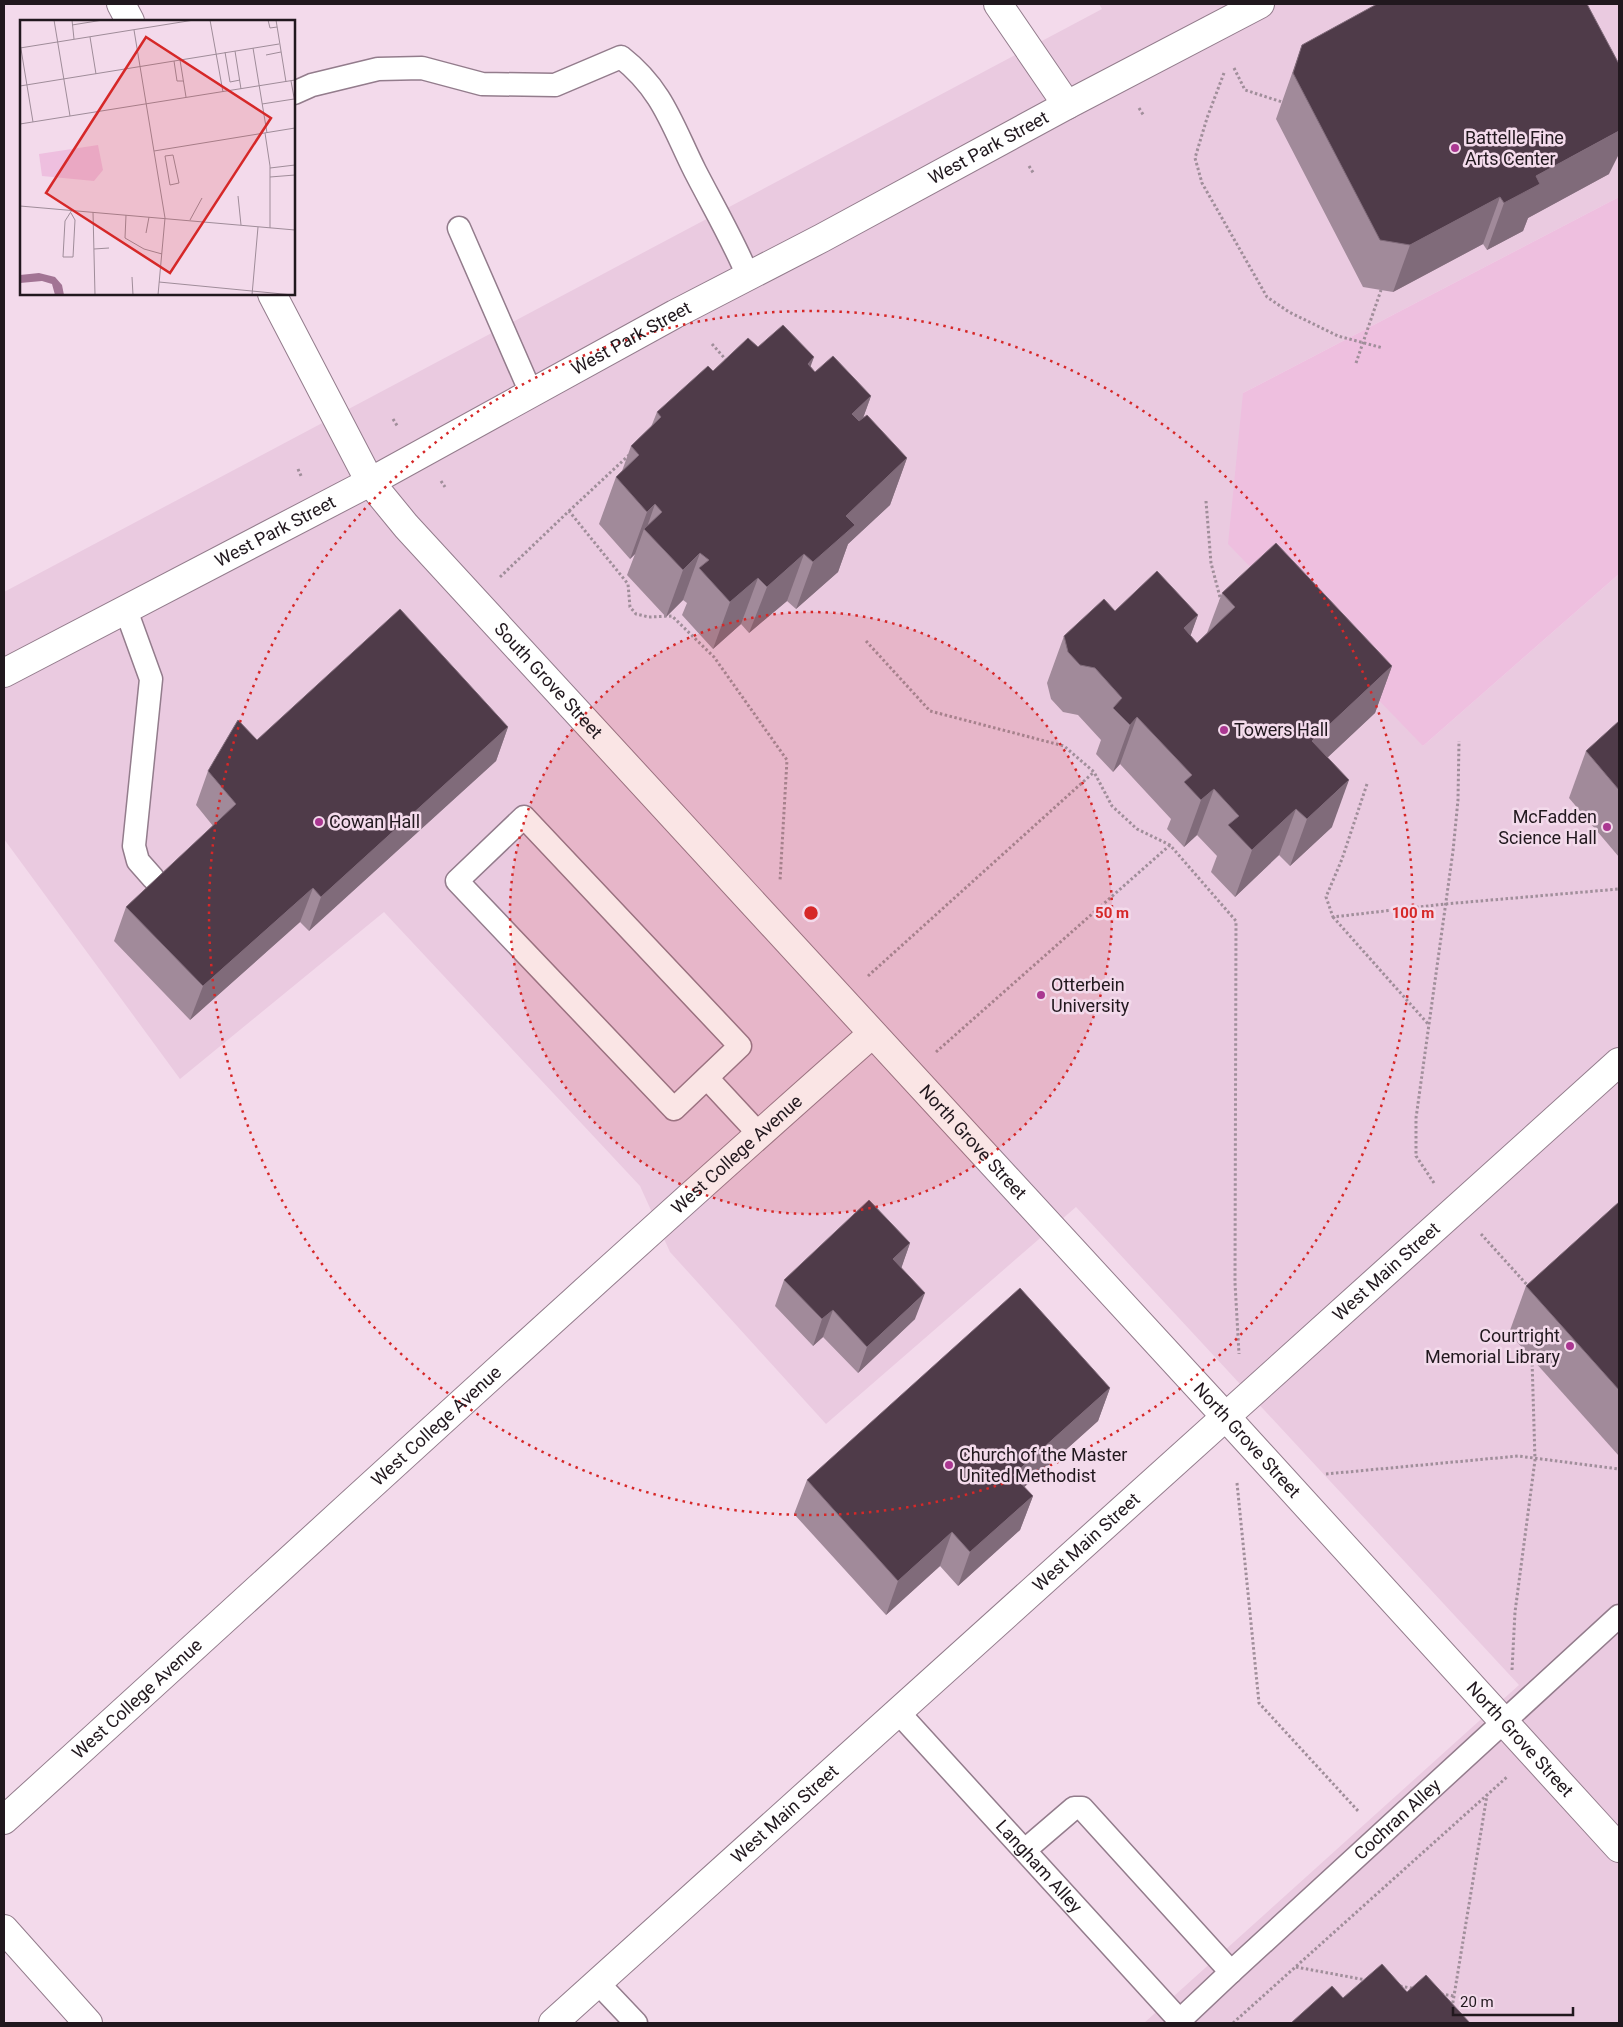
<svg xmlns="http://www.w3.org/2000/svg" width="1623" height="2027" viewBox="0 0 1623 2027" font-family="Roboto,sans-serif">
  <rect width="100%" height="100%" fill="#f3daeb"/>
  <!-- built -->
  <polygon fill="#eacae0" points="1099,4 1619,4 1619,197 1243,393 1423,746 1619,574 1619,2023 1144,2023 1519,1685 1076,1207 826,1424 670,1252 640,1186 384,912 180,1079 4,839 4,592 1102,9"/>
  <!-- green -->
  <polygon fill="#eebfdf" points="1619,197 1619,574 1423,746 1228,544 1243,393"/>
  <g fill="none" stroke-linecap="round" stroke-linejoin="round">
    <!-- lane casing -->
    <g stroke="#937c8c" stroke-width="25">
      <g id="lane">
        <path d="M294 93 312 85 378 69 422 68 482 84 555 85 621 57C663 90 672 125 695 171 713 206 733 240 748 276"/>
        <polyline points="459,228 531,393"/>
        <polyline points="126,610 151,679 134,846 138,861 153,878"/>
        <polygon points="524,817 740,1046 674,1109 457,881"/>
        <polyline points="707,1078 759,1134"/>
        <path id="s1" d="M898 1712 1180 2021"/>
        <polyline points="1025,1850 1074,1808 1082,1808 1231,1972"/>
        <polyline points="598,1983 636,2023"/>
        <path id="s2" d="M1177 2023 1231 1972 1619 1616"/>
      </g>
    </g>
    <!-- street casing -->
    <g stroke="#937c8c" stroke-width="30">
      <g id="street">
        <polyline points="121,4 130,21"/>
        <polyline points="998,4 1067,105"/>
        <path id="s3" d="M272 294 370 482 406 526 1225 1416 1619 1848"/>
        <path id="s4" d="M4 673 370 482 675 314 822 238 1067 105 1260 4"/>
        <path id="s5" d="M4 1820C293 1558 579 1293 872 1034"/>
        <polyline points="4,1929 88,2023"/>
      </g>
    </g>
    <!-- secondary casing -->
    <g stroke="#937c8c" stroke-width="30">
      <g id="secondary">
        <path id="s6" d="M553 2023 1619 1062"/>
      </g>
    </g>
    <!-- path -->
    <g stroke="#a08e9a" stroke-width="3" stroke-dasharray="2.5 2.5" stroke-linecap="butt">
      <polyline points="1234,68 1245,90 1282,102"/>
      <polyline points="1224,73 1207,118 1195,158 1202,183 1267,297 1289,312 1338,336 1383,348"/>
      <polyline points="1139,108 1144,116"/>
      <polyline points="1029,166 1034,174"/>
      <polyline points="712,344 727,361"/>
      <polyline points="1356,363 1381,290"/>
      <polyline points="393,419 398,427"/>
      <polyline points="298,469 302,478"/>
      <polyline points="441,481 445,487"/>
      <polyline points="1206,501 1211,563 1221,601"/>
      <polyline points="569,511 629,455"/>
      <polyline points="500,577 569,511 628,584 630,607 636,614 649,617 672,616 714,657 787,760 780,881"/>
      <polyline points="866,641 930,711 1064,746 1094,772 1112,806 1137,829 1170,845 1236,921 1235,1283 1239,1354"/>
      <polyline points="1367,784 1342,859 1326,897 1333,917 1445,904 1619,889"/>
      <polyline points="1333,917 1429,1025"/>
      <polyline points="868,976 1094,772"/>
      <polyline points="936,1052 1170,845"/>
      <polyline points="1434,1183 1416,1156 1416,1118 1453,851 1458,800 1459,741"/>
      <polyline points="1481,1234 1529,1287"/>
      <polyline points="1326,1474 1518,1456 1619,1469"/>
      <polyline points="1237,1483 1259,1703 1359,1812"/>
      <polyline points="1512,1670 1515,1612 1535,1460 1532,1359"/>
      <polyline points="1296,1967 1366,1980"/>
      <polyline points="1400,1986 1416,1989"/>
      <polyline points="1441,1994 1454,1996"/>
      <polyline points="1452,2008 1487,1795"/>
      <polyline points="1233,2023 1507,1777"/>
    </g>
    <!-- lane -->
    <use href="#lane" stroke="#fff" stroke-width="22"/>
    <!-- street -->
    <use href="#street" stroke="#fff" stroke-width="28"/>
    <!-- secondary -->
    <use href="#secondary" stroke="#fff" stroke-width="28"/>
  </g>
  <!-- wall -->
  <g fill="#a18a9a">
    <polygon points="1302,45 1609,174 1528,218 1523,231 1487,250 1483,244 1393,292 1363,287 1276,119"/>
    <polygon points="758,347 811,367 815,372 871,396 863,418 907,458 890,505 848,544 838,572 796,609 787,601 749,633 741,624 713,649 682,615 687,603 683,600 666,617 627,575 635,554 630,559 599,524 616,477 622,471 631,446 651,427 657,412 713,371"/>
    <polygon points="1222,593 1392,666 1375,713 1328,757 1332,827 1290,866 1279,855 1235,897 1211,872 1217,856 1197,835 1184,847 1167,829 1171,819 1120,764 1113,772 1096,754 1101,740 1078,715 1063,712 1051,699 1047,683 1064,636 1115,611 1198,615 1190,636 1197,643 1207,633"/>
    <polygon points="1619,721 1619,857 1569,798 1586,751"/>
    <polygon points="508,727 496,761 309,931 300,922 190,1020 114,941 126,907 213,826 196,805 208,771 257,740"/>
    <polygon points="1619,1202 1619,1456 1509,1333 1526,1286"/>
    <polygon points="910,1243 901,1268 915,1319 858,1373 823,1337 813,1346 775,1306 784,1280"/>
    <polygon points="1110,1388 1098,1421 1024,1487 1033,1496 1020,1530 958,1586 940,1566 886,1615 794,1514 807,1480"/>
  </g>
  <!-- shaded-wall -->
  <g fill="#806b7a">
    <polygon points="1619,131 1619,154 1609,174 1528,218 1523,231 1487,250 1504,203 1536,176"/>
    <polygon points="1500,197 1483,244 1393,292 1410,245"/>
    <polygon points="814,357 797,404 808,364"/>
    <polygon points="871,396 854,443 852,414"/>
    <polygon points="907,458 890,505 848,544 838,572 796,609 813,562 846,516"/>
    <polygon points="655,504 646,530 644,529 635,554 630,559 647,512"/>
    <polygon points="700,553 683,600 666,617 683,570"/>
    <polygon points="804,554 787,601 749,633 767,587"/>
    <polygon points="758,578 741,624 713,649 730,602"/>
    <polygon points="1198,615 1181,662 1184,628"/>
    <polygon points="1392,666 1375,713 1295,788 1312,741"/>
    <polygon points="1137,717 1120,764 1113,772 1130,725"/>
    <polygon points="508,727 496,761 309,931 321,897"/>
    <polygon points="1349,780 1332,827 1290,866 1307,819"/>
    <polygon points="1214,789 1197,835 1184,847 1201,800"/>
    <polygon points="1296,809 1279,855 1235,897 1252,850"/>
    <polygon points="313,888 300,922 190,1020 203,986"/>
    <polygon points="910,1243 901,1269 893,1259"/>
    <polygon points="925,1293 915,1319 858,1373 867,1347"/>
    <polygon points="833,1310 823,1337 813,1346 822,1319"/>
    <polygon points="1110,1388 1098,1421 1001,1508 1013,1475"/>
    <polygon points="1033,1496 1020,1530 958,1586 970,1552"/>
    <polygon points="952,1532 940,1566 886,1615 898,1581"/>
  </g>
  <!-- building -->
  <g fill="#4f3b49" stroke="#806b7a">
    <polygon points="1377,4 1587,4 1619,64 1619,131 1536,176 1540,184 1504,203 1500,197 1410,245 1380,240 1293,73 1302,45"/>
    <polygon points="783,325 814,357 808,364 815,372 833,356 871,396 852,414 859,421 867,415 907,458 846,516 855,525 813,562 804,554 767,587 758,578 730,602 699,568 709,560 700,553 683,570 644,529 662,512 655,504 647,512 616,477 639,455 631,446 661,417 657,412 708,366 713,371 748,338 758,347"/>
    <polygon points="1276,543 1392,666 1312,741 1349,780 1307,819 1296,809 1252,850 1228,825 1239,816 1214,789 1201,800 1184,782 1192,775 1137,717 1130,725 1113,708 1122,698 1095,668 1080,665 1068,652 1064,636 1104,599 1115,611 1157,571 1198,615 1184,628 1197,643 1235,607 1222,593"/>
    <polygon points="400,609 508,727 321,897 313,888 203,986 126,907 236,804 208,771 238,720 257,740"/>
    <polygon points="1619,721 1619,790 1586,751"/>
    <polygon points="869,1200 910,1243 893,1259 925,1293 867,1347 833,1310 822,1319 784,1280"/>
    <polygon points="1619,1202 1619,1390 1526,1286"/>
    <polygon points="1020,1288 1110,1388 1013,1475 1033,1496 970,1552 952,1532 898,1581 807,1480"/>
    <polygon points="1382,1964 1407,1992 1426,1975 1470,2023 1291,2023 1332,1986 1343,1998"/>
  </g>
  <!-- distance rings -->
  <circle cx="811" cy="913" r="301" fill="#d62828" fill-opacity=".12"/>
  <g fill="none" stroke="#d62828" stroke-width="2.5" stroke-dasharray="2.5 5">
    <circle cx="811" cy="913" r="301"/>
    <circle cx="811" cy="913" r="602"/>
  </g>
  <!-- markers -->
  <g fill="#aa3791" stroke="#f3daeb" stroke-width="2">
    <circle cx="1455" cy="148" r="5"/>
    <circle cx="1224" cy="730" r="5"/>
    <circle cx="319" cy="822" r="5"/>
    <circle cx="1607" cy="827" r="5"/>
    <circle cx="1041" cy="995" r="5"/>
    <circle cx="1570" cy="1346" r="5"/>
    <circle cx="949" cy="1465" r="5"/>
  </g>
  <g text-anchor="middle" stroke-width="5" stroke-linejoin="round" paint-order="stroke">
    <!-- poi labels -->
    <g font-size="18" fill="#21181e" stroke="#f3daeb" text-anchor="start">
      <text x="1465" y="144">Battelle Fine<tspan x="1465" dy="21">Arts Center</tspan></text>
      <text x="1234" y="736">Towers Hall</text>
      <text x="1597" y="823" text-anchor="end">McFadden<tspan x="1597" dy="21">Science Hall</tspan></text>
      <text x="329" y="828">Cowan Hall</text>
      <text x="1051" y="991">Otterbein<tspan x="1051" dy="21">University</tspan></text>
      <text x="1560" y="1342" text-anchor="end">Courtright<tspan x="1560" dy="21">Memorial Library</tspan></text>
      <text x="959" y="1461">Church of the Master<tspan x="959" dy="21">United Methodist</tspan></text>
    </g>
    <!-- street labels -->
    <g font-size="18" fill="#21181e" stroke="#f3daeb">
      <text dy="6" stroke="none"><textPath href="#s4" startOffset="1116">West Park Street</textPath></text>
      <text dy="6" stroke="none"><textPath href="#s4" startOffset="711">West Park Street</textPath></text>
      <text dy="6" stroke="none"><textPath href="#s4" startOffset="306">West Park Street</textPath></text>
      <text dy="6" stroke="none"><textPath href="#s3" startOffset="479">South Grove Street</textPath></text>
      <text dy="6" stroke="none"><textPath href="#s3" startOffset="1106">North Grove Street</textPath></text>
      <text dy="6" stroke="none"><textPath href="#s5" startOffset="990">West College Avenue</textPath></text>
      <text dy="6" stroke="none"><textPath href="#s6" startOffset="1122">West Main Street</textPath></text>
      <text dy="6" stroke="none"><textPath href="#s5" startOffset="585">West College Avenue</textPath></text>
      <text dy="6" stroke="none"><textPath href="#s3" startOffset="1511">North Grove Street</textPath></text>
      <text dy="6" stroke="none"><textPath href="#s6" startOffset="718">West Main Street</textPath></text>
      <text dy="6" stroke="none"><textPath href="#s5" startOffset="180">West College Avenue</textPath></text>
      <text dy="6" stroke="none"><textPath href="#s3" startOffset="1916">North Grove Street</textPath></text>
      <text dy="6" stroke="none"><textPath href="#s6" startOffset="312">West Main Street</textPath></text>
      <text dy="6" stroke="none"><textPath href="#s2" startOffset="300">Cochran Alley</textPath></text>
      <text dy="6" stroke="none"><textPath href="#s1" startOffset="209">Langham Alley</textPath></text>
    </g>
  </g>
  <!-- overview -->
  <g transform="translate(20 20)">
    <rect width="275" height="275" fill="#f3daeb"/>
    <path d="M78 125 83 150 74 161 22 156 19 134Z" fill="#eebfdf"/>
    <path d="M19 253 35 257 42 265 44 275H35L32 264 22 261 0 263V255Z" fill="#a27494"/>
    <path fill="none" stroke="#9f8c99" stroke-width="1" d="M34 0 50 96M52 0 54 19M190 0 203 72M248 0 250 8 257 7M256 0 266 62M52 5 83 0M114 10 145 198 138 275M70 17 76 54M0 23 13 102M0 28 174 0M233 28 247 113M215 31 221 69M205 32 210 62 220 60M246 35 261 32M160 40 166 77M154 41 157 61H163M271 61 275 83M0 66 259 24M242 84 274 79M0 104 275 60M245 113 250 146V208M134 131 275 108M153 135 159 163 150 165 145 136ZM250 148 275 145M250 157 275 155M218 176 221 205M0 186 275 210M73 192 75 275M51 193 55 200 53 237H43L45 201 52 190M106 195 105 218 124 229 142 234M170 200 182 178M126 213 129 197M74 229 89 228M112 257 113 275M139 262 273 275M232 275 238 207"/>
    <path fill="#d62828" fill-opacity="0.15" stroke="#d62828" stroke-width="2.5" d="M126 17 251 98 150 253 26 173Z"/>
    <rect width="275" height="275" fill="none" stroke="#21181e" stroke-width="2.5"/>
  </g>
  <circle cx="811" cy="913" r="8" fill="#d62828" stroke="#f3daeb" stroke-width="2.5"/>
  <g font-size="15" text-anchor="middle" font-weight="bold" fill="#d62828" stroke="#f3daeb" stroke-width="5" stroke-linejoin="round" paint-order="stroke">
    <text x="1112" y="918">50 m</text>
    <text x="1413" y="918">100 m</text>
  </g>
  <!-- border -->
  <rect width="1623" height="2027" fill="none" stroke="#21181e" stroke-width="10"/>
  <!-- scale -->
  <path d="M1453 2007v8h120v-8" fill="none" stroke="#21181e" stroke-width="2.5"/>
  <text x="1460" y="2007" font-size="15" fill="#21181e" stroke="#f3daeb" stroke-width="4" paint-order="stroke">20 m</text>
</svg>
